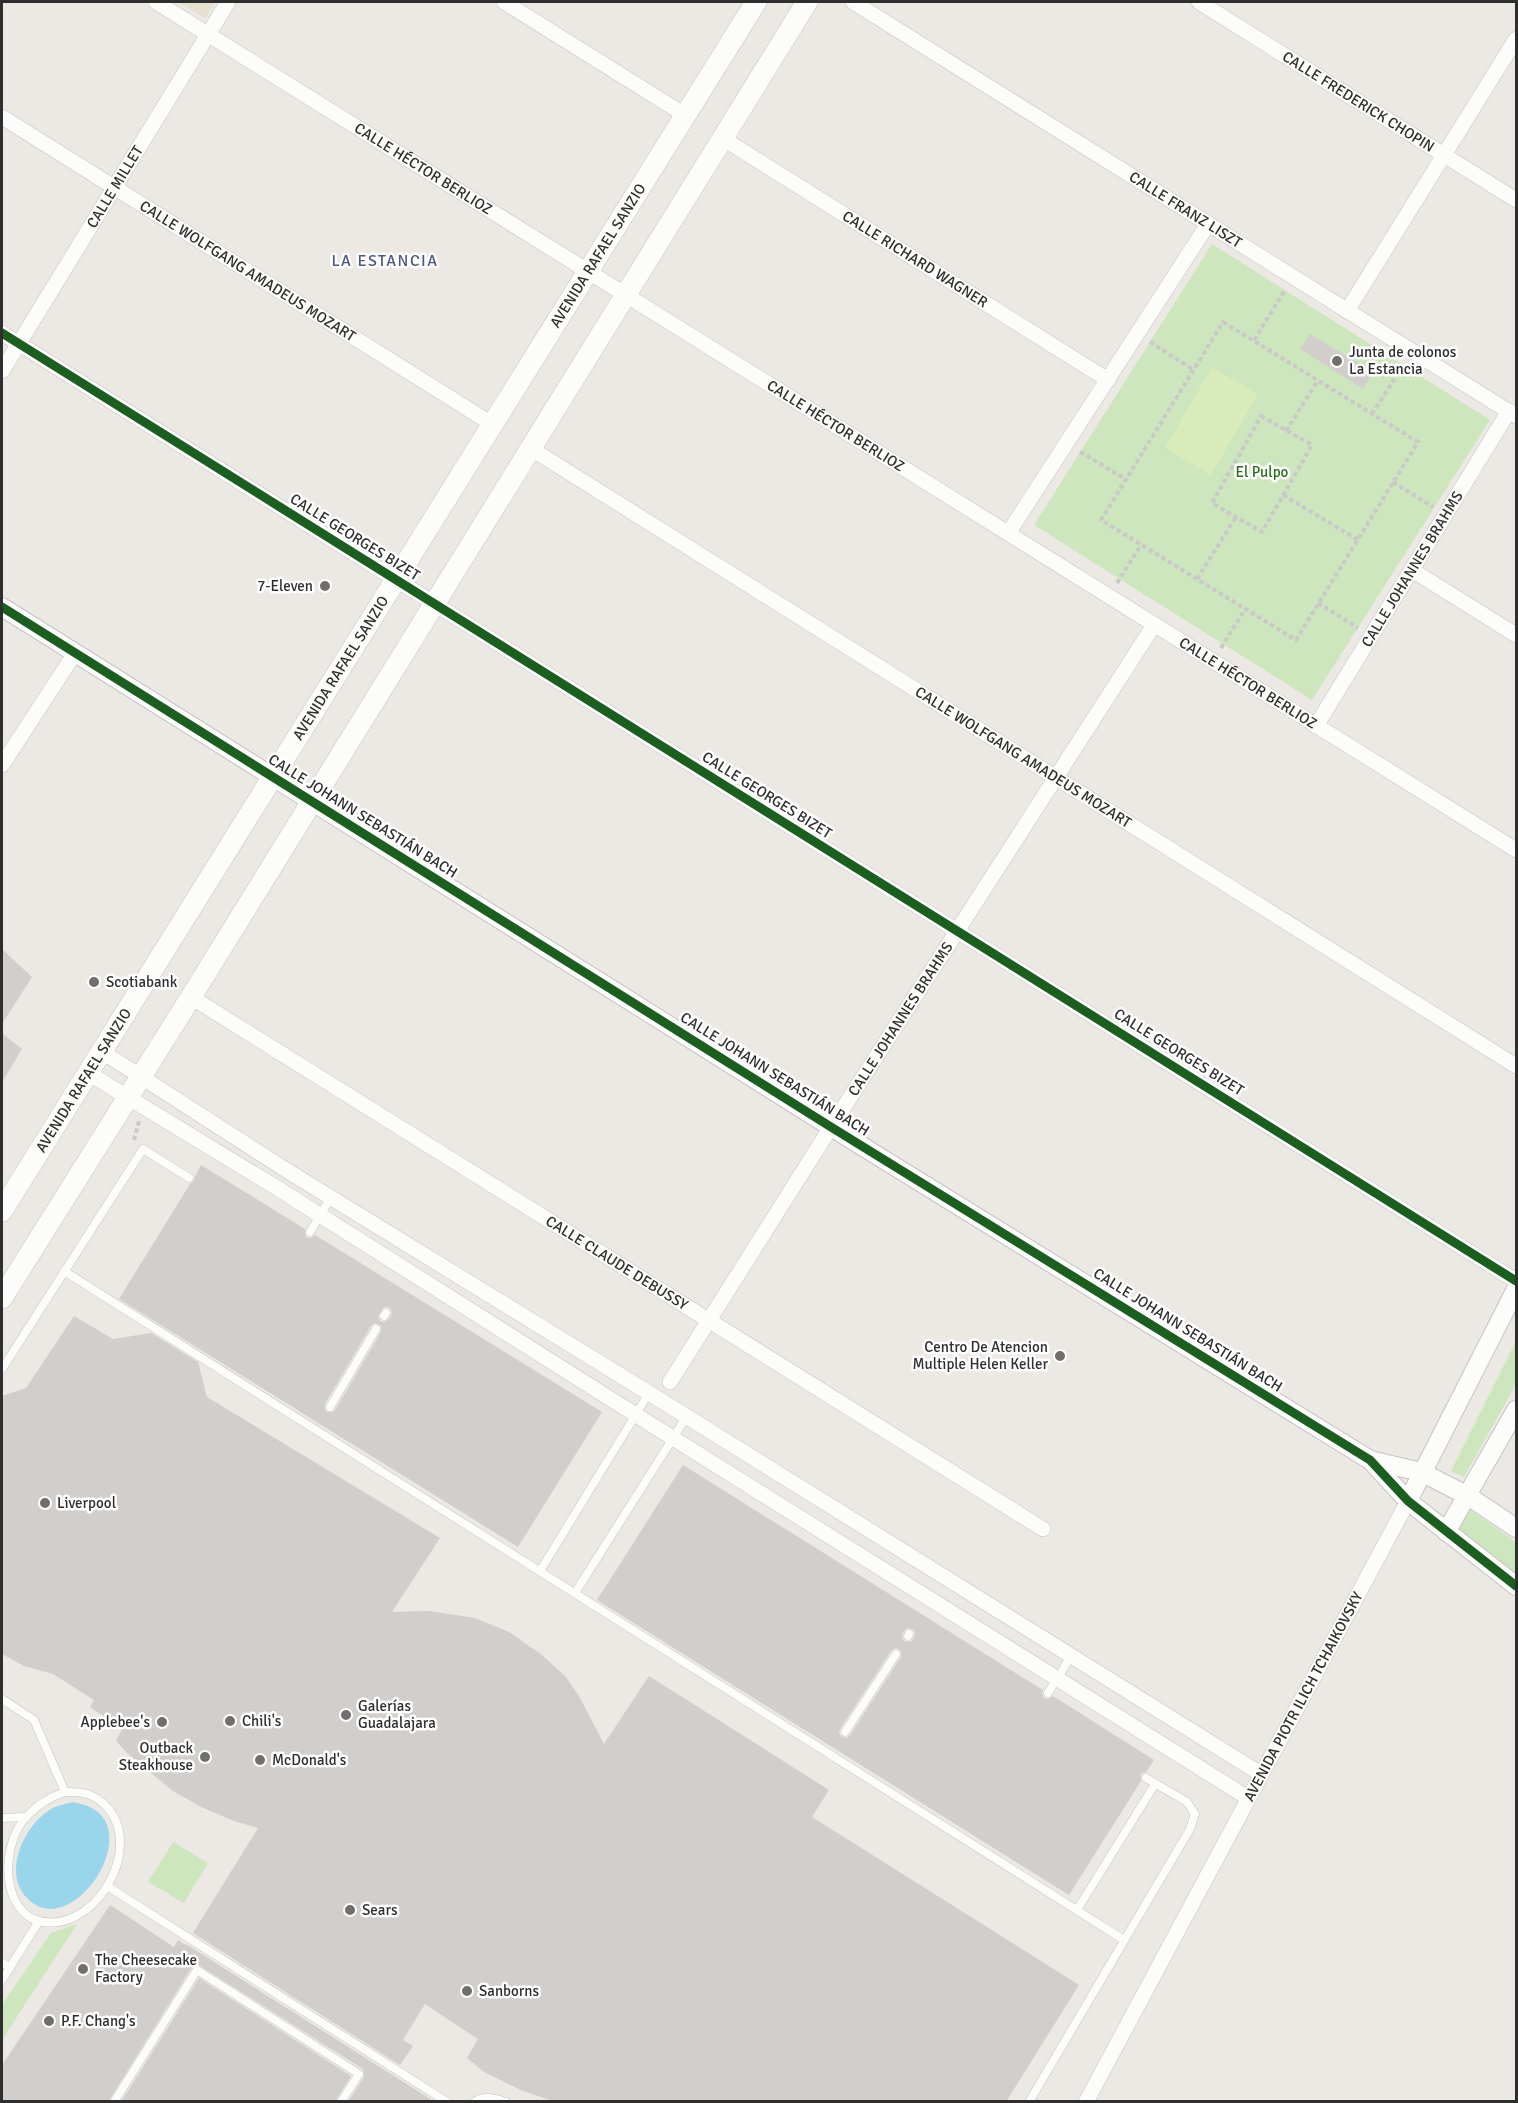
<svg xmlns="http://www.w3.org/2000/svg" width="1518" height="2103" viewBox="0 0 1518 2103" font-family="Signika,sans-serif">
  <rect width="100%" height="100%" fill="#ece8e4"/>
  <!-- education -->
  <polygon fill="#e6e0d3" points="178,2 215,2 205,18"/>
  <!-- green -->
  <g fill="#cee6be">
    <polygon points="1212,244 1490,420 1312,700 1034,525"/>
    <polygon points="1516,1341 1516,1384 1464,1477 1451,1471"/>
    <polygon points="1470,1510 1516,1542 1516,1574 1457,1533"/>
    <polygon points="173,1842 208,1863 184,1903 148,1882"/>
    <polygon points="77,1924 2,2040 2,2005 51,1933"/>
  </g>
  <!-- pitch -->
  <polygon fill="#d9eabb" points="1212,367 1258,394 1211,475 1165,448"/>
  <!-- water -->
  <path fill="#99d6ec" d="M73 1802C81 1804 88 1805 95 1810 140 1840 69 1942 27 1898 3 1873 23 1828 48 1811 55 1806 65 1804 73 1802Z"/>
  <!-- building -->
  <g fill="#d1cecb" fill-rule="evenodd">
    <polygon points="1310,334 1373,372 1363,389 1300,349"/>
    <polygon points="2,949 32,977 2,1024"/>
    <polygon points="2,1033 22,1049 2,1082"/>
    <path d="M201 1165 305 1229 306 1237 310 1238 315 1235 602 1412 518 1547 119 1299 190 1184 194 1181 195 1176ZM384 1307 390 1308 392 1313 389 1319 384 1322 380 1321 378 1316ZM375 1323 381 1326V1332L335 1410 332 1412H327L325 1409V1404L371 1326Z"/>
    <polygon points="74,1316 113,1339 151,1333 198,1362 207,1397 440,1538 392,1612 429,1611 475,1618 509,1632 542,1655 565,1676 579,1696 604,1744 649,1676 829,1790 812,1817 1079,1985 1006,2102 555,2102 521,2090 484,2072 467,2058 478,2039 425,2004 403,2040 413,2046 400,2065 193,1933 258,1828 234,1821 201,1807 173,1791 127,1753 116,1741 122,1729 90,1707 94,1700 53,1674 24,1666 2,1654 2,1396 26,1388"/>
    <path d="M683 1465 1043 1690 1042 1693 1044 1698 1048 1699 1053 1696 1154 1760 1146 1772 1141 1774V1781L1069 1895 597 1600ZM908 1628 914 1630 915 1634 912 1641 908 1642 903 1640 902 1636 904 1631ZM896 1648 901 1651V1657L850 1735 847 1738 842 1737 839 1734 840 1729 891 1651Z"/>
    <polygon points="110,1905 174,1947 178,1940 186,1945 186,1944 435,2102 348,2102 364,2077 363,2069 197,1964 192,1967 108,2102 2,2102 2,2065"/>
    <polygon points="199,1978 351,2076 335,2102 121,2102"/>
  </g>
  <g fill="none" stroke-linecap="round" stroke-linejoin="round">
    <!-- service casing -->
    <g stroke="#c5c4c5" stroke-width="9">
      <g id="service">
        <polyline points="310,1232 331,1197"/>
        <polyline points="64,1271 1124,1940"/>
        <polyline points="384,1316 386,1313"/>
        <polyline points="2,1369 143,1149 189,1178"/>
        <polyline points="330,1407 376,1329"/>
        <polyline points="540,1571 649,1393"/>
        <polyline points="575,1593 687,1416"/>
        <polyline points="908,1636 909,1634"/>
        <polyline points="1048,1693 1072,1655"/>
        <polyline points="2,1699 34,1720 65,1792"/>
        <polyline points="845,1732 896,1654"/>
        <path d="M65 1792C71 1792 77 1792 83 1793 90 1794 98 1799 103 1803 150 1846 91 1942 33 1919 0 1902 2 1842 27 1816 38 1804 50 1797 65 1792Z"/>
        <polyline points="2,1818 26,1817"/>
        <polyline points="107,1886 447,2102"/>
        <polyline points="1077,1910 1155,1784"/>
        <polyline points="2,1962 10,1968"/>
        <polyline points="2,1980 39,1921"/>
        <polyline points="114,2102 197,1970 359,2074 341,2102"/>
        <path d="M474 2102C485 2095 494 2098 506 2102"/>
        <polyline points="1029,2102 1190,1829 1195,1814 1187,1802 1146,1778"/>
      </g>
    </g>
    <!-- minor casing -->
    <g stroke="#c5c4c5" stroke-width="16">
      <g id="minor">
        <path id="s1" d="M156 2 1516 850"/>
        <polyline points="504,2 685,115"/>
        <path id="s2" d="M853 2 1516 416"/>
        <path id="s3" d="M1199 2 1516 200"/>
        <path id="s4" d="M2 117 492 424"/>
        <path id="s5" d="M722 138 1108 380"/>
        <polyline points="1347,311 1516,39"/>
        <polyline points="2,333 1516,1281"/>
        <path id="s6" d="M2 371 228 2"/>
        <path id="s7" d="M530 448 1516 1066"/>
        <polyline points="1009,532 1208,224"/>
        <polyline points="1412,570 1516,635"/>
        <path id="s8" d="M1316 726 1509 411"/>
        <polyline points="2,765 75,653"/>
        <path id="s9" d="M191 997 1043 1529"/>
        <polyline points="101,1051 286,1170 649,1393 1261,1774"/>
        <polyline points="88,1073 277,1188 636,1415 1248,1798"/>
        <path id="s10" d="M670 1382 831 1127 1154 625"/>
        <path id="s11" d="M1086 2102 1408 1501"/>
      </g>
    </g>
    <!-- tertiary casing -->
    <g stroke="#c5c4c5" stroke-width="20">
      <g id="tertiary">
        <polyline points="2,607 831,1127 1370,1460 1408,1501 1516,1586"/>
        <polyline points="1370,1460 1421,1472 1468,1496 1516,1528"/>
        <polyline points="1408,1501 1516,1289"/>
        <polyline points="1446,1532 1516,1410"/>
      </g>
    </g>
    <!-- secondary casing -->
    <g stroke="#c5c4c5" stroke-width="22">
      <g id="secondary">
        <path id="s12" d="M2 1211 756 2"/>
        <polyline points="2,1298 191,997 807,2"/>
      </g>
    </g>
    <!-- path -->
    <g stroke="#c9c9c8" stroke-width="4" stroke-dasharray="4.5 3" stroke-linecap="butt">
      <polygon points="1223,322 1418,442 1296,640 1101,520"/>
      <polyline points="1254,340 1285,290"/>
      <polyline points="1150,342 1194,370"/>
      <polyline points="1372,414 1404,364"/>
      <polygon points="1261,416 1312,445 1262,532 1212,503"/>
      <polyline points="1286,431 1318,380"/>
      <polyline points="1080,452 1126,479"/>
      <polyline points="1393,482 1433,507"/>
      <polyline points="1283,495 1358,540"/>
      <polyline points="1197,579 1236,517"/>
      <polyline points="1117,583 1141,545"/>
      <polyline points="1318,603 1358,628"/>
      <polyline points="1221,648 1245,609"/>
      <polyline points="134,1140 139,1121"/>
    </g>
    <!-- service -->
    <use href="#service" stroke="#fcfcfb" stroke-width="8"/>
    <!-- minor -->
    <use href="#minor" stroke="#fcfcfb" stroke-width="15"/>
    <!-- tertiary -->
    <use href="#tertiary" stroke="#fcfcfb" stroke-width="18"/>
    <!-- secondary -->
    <use href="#secondary" stroke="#fcfcfb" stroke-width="21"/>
    <!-- cycleway casing -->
    <g stroke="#fff" stroke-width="13">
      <g id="cycleway">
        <polyline points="2,333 1516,1281"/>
        <polyline points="2,607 831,1127 1370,1460 1408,1501 1516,1586"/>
      </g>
    </g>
    <!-- cycleway -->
    <use href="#cycleway" stroke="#1b5e20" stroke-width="9"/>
  </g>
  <!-- markers -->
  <g fill="#706f6e" stroke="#fff" stroke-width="2">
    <circle cx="1337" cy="361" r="6"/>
    <circle cx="325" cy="586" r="6"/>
    <circle cx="94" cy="982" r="6"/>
    <circle cx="1060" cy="1356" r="6"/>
    <circle cx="45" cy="1503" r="6"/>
    <circle cx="346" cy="1715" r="6"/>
    <circle cx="230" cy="1721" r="6"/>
    <circle cx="162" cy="1722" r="6"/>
    <circle cx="205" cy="1757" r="6"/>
    <circle cx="260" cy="1760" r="6"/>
    <circle cx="350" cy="1910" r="6"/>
    <circle cx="83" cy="1969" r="6"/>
    <circle cx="467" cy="1991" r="6"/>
    <circle cx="49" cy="2021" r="6"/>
  </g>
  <g text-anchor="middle" stroke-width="5" stroke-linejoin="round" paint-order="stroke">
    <!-- street labels -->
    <g font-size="15" fill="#2e2e2e" stroke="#fff">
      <text dy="5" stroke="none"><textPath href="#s3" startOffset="188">CALLE FREDERICK CHOPIN</textPath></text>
      <text dy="5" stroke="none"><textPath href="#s1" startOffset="315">CALLE HÉCTOR BERLIOZ</textPath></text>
      <text dy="5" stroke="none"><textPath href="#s6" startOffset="216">CALLE MILLET</textPath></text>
      <text dy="5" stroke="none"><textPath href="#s2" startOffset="392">CALLE FRANZ LISZT</textPath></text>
      <text dy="5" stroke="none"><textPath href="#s12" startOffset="1126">AVENIDA RAFAEL SANZIO</textPath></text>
      <text dy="5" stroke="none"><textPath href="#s5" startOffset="228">CALLE RICHARD WAGNER</textPath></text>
      <text dy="5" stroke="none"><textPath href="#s4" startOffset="290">CALLE WOLFGANG AMADEUS MOZART</textPath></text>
      <text dy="5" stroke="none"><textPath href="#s1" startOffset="801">CALLE HÉCTOR BERLIOZ</textPath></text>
      <text transform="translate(355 537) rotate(32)" y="5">CALLE GEORGES BIZET</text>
      <text dy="5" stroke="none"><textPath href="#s8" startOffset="184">CALLE JOHANNES BRAHMS</textPath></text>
      <text dy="5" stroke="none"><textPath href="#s12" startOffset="640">AVENIDA RAFAEL SANZIO</textPath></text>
      <text dy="5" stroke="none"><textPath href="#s1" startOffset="1287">CALLE HÉCTOR BERLIOZ</textPath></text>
      <text dy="5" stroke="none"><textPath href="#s7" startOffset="582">CALLE WOLFGANG AMADEUS MOZART</textPath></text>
      <text transform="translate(767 795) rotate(32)" y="5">CALLE GEORGES BIZET</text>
      <text transform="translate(363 816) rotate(32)" y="5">CALLE JOHANN SEBASTIÁN BACH</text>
      <text dy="5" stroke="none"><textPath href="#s10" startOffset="430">CALLE JOHANNES BRAHMS</textPath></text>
      <text transform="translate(1179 1052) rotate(32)" y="5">CALLE GEORGES BIZET</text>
      <text transform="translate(775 1074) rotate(32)" y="5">CALLE JOHANN SEBASTIÁN BACH</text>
      <text dy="5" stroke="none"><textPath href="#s12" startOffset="154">AVENIDA RAFAEL SANZIO</textPath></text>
      <text dy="5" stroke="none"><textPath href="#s9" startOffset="502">CALLE CLAUDE DEBUSSY</textPath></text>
      <text transform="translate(1188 1330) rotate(32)" y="5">CALLE JOHANN SEBASTIÁN BACH</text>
      <text dy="5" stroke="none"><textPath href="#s11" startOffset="460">AVENIDA PIOTR ILICH TCHAIKOVSKY</textPath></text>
    </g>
    <!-- poi labels -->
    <g font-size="15" fill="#2e2e2e" stroke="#fff" text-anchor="start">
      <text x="1349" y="357">Junta de colonos<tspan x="1349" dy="17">La Estancia</tspan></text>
      <text x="313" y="591" text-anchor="end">7-Eleven</text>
      <text x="106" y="987">Scotiabank</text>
      <text x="1048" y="1352" text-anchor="end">Centro De Atencion<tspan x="1048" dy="17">Multiple Helen Keller</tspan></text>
      <text x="57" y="1508">Liverpool</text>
      <text x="358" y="1711">Galerías<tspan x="358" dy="17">Guadalajara</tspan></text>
      <text x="242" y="1726">Chili's</text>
      <text x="150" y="1727" text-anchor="end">Applebee's</text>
      <text x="193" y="1753" text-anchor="end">Outback<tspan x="193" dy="17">Steakhouse</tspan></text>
      <text x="272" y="1765">McDonald's</text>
      <text x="362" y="1915">Sears</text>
      <text x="95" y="1965">The Cheesecake<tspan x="95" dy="17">Factory</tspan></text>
      <text x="479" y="1996">Sanborns</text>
      <text x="61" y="2026">P.F. Chang's</text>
    </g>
    <!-- park labels -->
    <g font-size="15" fill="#2c6e1b" stroke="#fff">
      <text x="1262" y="477">El Pulpo</text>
    </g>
    <!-- neighbourhood labels -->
    <g font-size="16" letter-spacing="1.5" fill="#4d5680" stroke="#fff">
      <text x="385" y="266">LA ESTANCIA</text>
    </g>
  </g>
  <!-- border -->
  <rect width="1518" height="2103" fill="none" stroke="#2e2e2e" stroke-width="6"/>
</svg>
